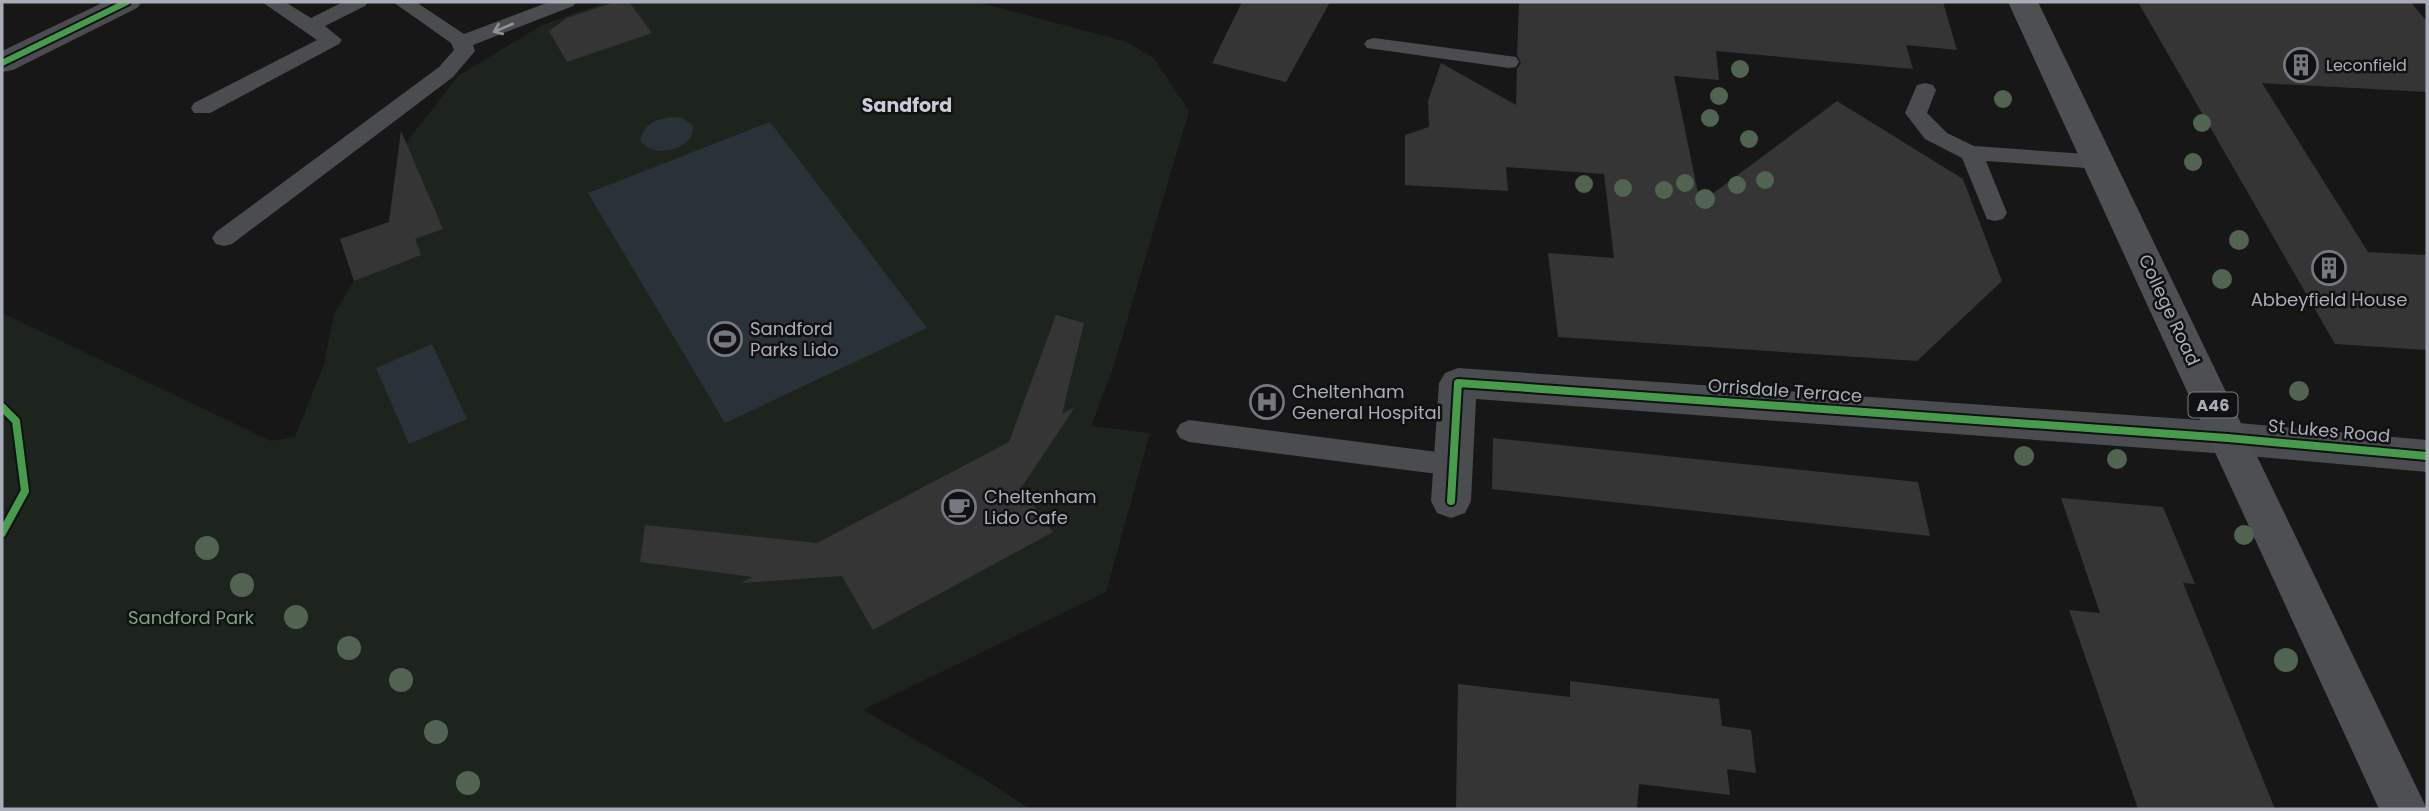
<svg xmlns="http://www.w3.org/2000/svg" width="2429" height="811" viewBox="0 0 2429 811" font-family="Poppins,sans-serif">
  <rect width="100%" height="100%" fill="#171717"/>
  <!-- green -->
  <polygon fill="#1d241e" points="607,2 978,2 1127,42 1154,58 1189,111 1112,371 1091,426 1150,433 1106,592 863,710 981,777 1030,809 2,809 2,313 271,441 295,437 324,364 334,314 354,281 340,239 389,222 393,193 406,143 458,76 542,25"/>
  <!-- water -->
  <g fill="#2a3239">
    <path d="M674 117 682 118 693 125C696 150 652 160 640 140 644 123 659 118 674 117Z"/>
    <polygon points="770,122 927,328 725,423 588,193"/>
    <polygon points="432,344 467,419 409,444 376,368"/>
  </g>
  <!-- building -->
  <g fill="#353536">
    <polygon points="615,2 629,2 652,33 567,62 549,31 567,18"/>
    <polygon points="1242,2 1330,2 1286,82 1212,63"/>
    <polygon points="1519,2 1943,2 1957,50 1906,45 1913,69 1716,51 1719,80 1674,76 1700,203 1837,101 1963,179 2002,281 1917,361 1558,337 1548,253 1614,258 1604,174 1506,167 1508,191 1405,185 1405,135 1429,127 1428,101 1441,63 1516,105 1517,69 1521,63 1517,55"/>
    <polygon points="2138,2 2411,2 2427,22 2427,92 2262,83 2368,252 2427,255 2427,350 2335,344"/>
    <polygon points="401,131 443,229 415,239 421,255 354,281 340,239 389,222"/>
    <polygon points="1056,315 1084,323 1062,414 1075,407 1021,488 1053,532 873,630 842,576 741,583 752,577 640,562 645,525 817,543 1009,442"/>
    <polygon points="1493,438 1918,482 1930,536 1492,489"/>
    <polygon points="2061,498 2163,507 2195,584 2183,583 2275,809 2138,809 2069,610 2100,613"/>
    <polygon points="1570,681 1719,699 1722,726 1751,730 1756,773 1727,769 1730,795 1639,784 1637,809 1456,809 1458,684 1570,697"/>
  </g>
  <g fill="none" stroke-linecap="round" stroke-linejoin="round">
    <!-- service -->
    <g fill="#4b4c50" fill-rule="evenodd">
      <polygon points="262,2 285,2 311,18 343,2 368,2 365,6 325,26 342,40 339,44 210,113 194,113 191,108 194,103 317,40"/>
      <polygon points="393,2 416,2 464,34 549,2 576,2 573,6 473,45 475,51 453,77 232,244 224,246 216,244 212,238 216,232 439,67 454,50 451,43"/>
      <polygon points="1374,38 1509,56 1516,57 1519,62 1516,67 1509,68 1367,48 1364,44 1367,40"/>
      <polygon points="1925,83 1933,85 1936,90 1927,113 1947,133 1974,146 2100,155 2108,157 2111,162 2108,167 2100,169 1986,161 2007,213 2003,219 1995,221 1987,219 1962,158 1925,139 1905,113 1917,85"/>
      <polygon points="1189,420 1453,454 1463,457 1467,465 1463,473 1453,476 1189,442 1180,438 1176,431 1180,424"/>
    </g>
    <!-- minor -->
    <g fill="#4b4c50" fill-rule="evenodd">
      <polygon points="104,2 142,2 137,8 13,70 2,72 2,51"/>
      <polygon points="1458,368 2228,422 2427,440 2427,472 2228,454 1476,399 1471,501 1465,513 1451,518 1437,513 1431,501 1439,383 1445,373"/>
    </g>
    <!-- primary -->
    <polygon fill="#4d4f52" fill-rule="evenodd" points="2008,2 2038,2 2427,809 2379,809"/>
    <!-- cycleway-far1 casing -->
    <g stroke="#111113" stroke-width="10">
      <polyline id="cycleway-far1" points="2,63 127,2"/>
    </g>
    <!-- cycleway casing -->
    <g stroke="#111113" stroke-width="12">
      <g id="cycleway">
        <polyline points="2,407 16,421 25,491 2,533"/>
        <polyline points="1451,501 1458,383 2228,438 2427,456"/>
      </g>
    </g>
    <!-- cycleway-far1 -->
    <use href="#cycleway-far1" stroke="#469c4c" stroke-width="6"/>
    <!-- cycleway -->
    <use href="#cycleway" stroke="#469c4c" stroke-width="8"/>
  </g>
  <!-- trees -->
  <g fill="#506451">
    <circle cx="1740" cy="69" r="9"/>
    <circle cx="1719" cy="96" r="9"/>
    <circle cx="2003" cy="99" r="9"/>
    <circle cx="1710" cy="118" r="9"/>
    <circle cx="2202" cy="123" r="9"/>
    <circle cx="1749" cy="139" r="9"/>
    <circle cx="2193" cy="162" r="9"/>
    <circle cx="1765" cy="180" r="9"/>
    <circle cx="1685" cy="183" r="9"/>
    <circle cx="1584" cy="184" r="9"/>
    <circle cx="1737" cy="185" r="9"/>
    <circle cx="1623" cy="188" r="9"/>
    <circle cx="1664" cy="190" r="9"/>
    <circle cx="1705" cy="199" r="10"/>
    <circle cx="2239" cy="240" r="10"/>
    <circle cx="2222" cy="279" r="10"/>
    <circle cx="2299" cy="391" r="10"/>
    <circle cx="2024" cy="456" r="10"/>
    <circle cx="2117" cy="459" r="10"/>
    <circle cx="2244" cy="535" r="10"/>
    <circle cx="207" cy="548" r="12"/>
    <circle cx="242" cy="585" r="12"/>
    <circle cx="296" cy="617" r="12"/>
    <circle cx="349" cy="648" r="12"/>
    <circle cx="2286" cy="660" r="12"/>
    <circle cx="401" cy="680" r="12"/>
    <circle cx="436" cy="732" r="12"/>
    <circle cx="468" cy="783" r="12"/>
  </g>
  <!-- one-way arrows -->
  <defs><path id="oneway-shaft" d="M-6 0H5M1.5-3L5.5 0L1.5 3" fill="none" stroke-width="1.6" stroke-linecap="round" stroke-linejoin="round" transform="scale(1.75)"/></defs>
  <use stroke="#8c9099" href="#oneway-shaft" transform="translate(503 28) rotate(157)"/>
  <!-- icons -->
  <defs>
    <g id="building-ring" transform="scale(1.75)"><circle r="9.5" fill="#111113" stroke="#757880" stroke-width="1.5"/><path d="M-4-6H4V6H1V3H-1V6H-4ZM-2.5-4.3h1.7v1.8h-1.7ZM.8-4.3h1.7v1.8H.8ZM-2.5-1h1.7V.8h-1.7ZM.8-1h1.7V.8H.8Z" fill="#757880"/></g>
    <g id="stadium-ring" transform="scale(1.75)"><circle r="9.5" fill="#111113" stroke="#757880" stroke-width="1.5"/><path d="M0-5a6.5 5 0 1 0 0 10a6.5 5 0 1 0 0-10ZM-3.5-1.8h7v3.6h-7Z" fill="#757880"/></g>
    <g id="hospital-ring" transform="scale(1.75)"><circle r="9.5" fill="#111113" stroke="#757880" stroke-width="1.5"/><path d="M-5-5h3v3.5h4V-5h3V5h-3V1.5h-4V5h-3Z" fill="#757880"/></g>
    <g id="cafe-ring" transform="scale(1.75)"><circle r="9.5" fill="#111113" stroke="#757880" stroke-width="1.5"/><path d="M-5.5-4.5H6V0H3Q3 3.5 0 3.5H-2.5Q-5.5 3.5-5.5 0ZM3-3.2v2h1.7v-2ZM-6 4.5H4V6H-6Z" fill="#757880"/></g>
  </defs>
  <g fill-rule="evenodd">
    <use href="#building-ring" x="2301" y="65"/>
    <use href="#building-ring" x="2329" y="268"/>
    <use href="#stadium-ring" x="725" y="339"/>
    <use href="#hospital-ring" x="1267" y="402"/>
    <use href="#cafe-ring" x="959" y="507"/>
  </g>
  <g text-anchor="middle" stroke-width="5" stroke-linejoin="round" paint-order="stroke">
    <!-- far-poi labels -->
    <g font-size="16" fill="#a8adb8" stroke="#111113" text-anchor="start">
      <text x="2326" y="71">Leconfield</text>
    </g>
    <!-- shield labels -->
    <rect fill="#111113" stroke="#7b7e86" stroke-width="2" x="2188.5" y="392.5" width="49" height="25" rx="5"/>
    <g font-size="16" font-weight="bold" fill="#a8adb8">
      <text x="2213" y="411">A46</text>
    </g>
    <!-- poi labels -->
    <g font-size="18" fill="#a8adb8" stroke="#111113" text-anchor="start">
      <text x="2329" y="306" text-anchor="middle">Abbeyfield House</text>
      <text x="750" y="335">Sandford<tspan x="750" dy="21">Parks Lido</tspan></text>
      <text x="1292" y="398">Cheltenham<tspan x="1292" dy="21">General Hospital</tspan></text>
      <text x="984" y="503">Cheltenham<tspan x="984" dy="21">Lido Cafe</tspan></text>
    </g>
    <!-- street labels -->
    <g font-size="18" fill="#a8adb8" stroke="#111113">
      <text transform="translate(2169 310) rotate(65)" y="6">College Road</text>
      <text transform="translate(1785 391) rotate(4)" y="6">Orrisdale Terrace</text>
      <text transform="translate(2329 431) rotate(5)" y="6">St Lukes Road</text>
    </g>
    <!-- park labels -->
    <g font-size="18" fill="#7fa381" stroke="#111113">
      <text x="191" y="624">Sandford Park</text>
    </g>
    <!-- neighbourhood labels -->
    <g font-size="19" font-weight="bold" fill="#c9ccd4" stroke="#111113">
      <text x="907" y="112">Sandford</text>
    </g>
  </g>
  <!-- border -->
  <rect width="2429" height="811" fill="none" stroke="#a8adb8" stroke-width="7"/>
</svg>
